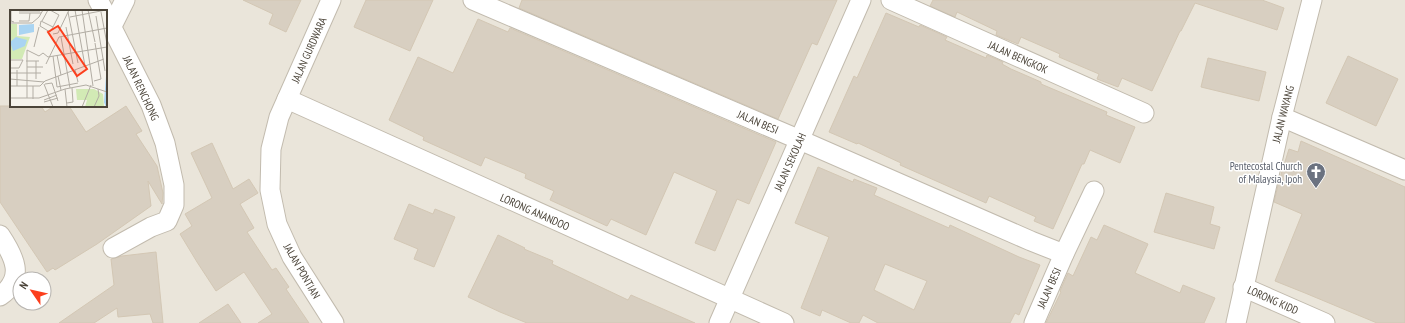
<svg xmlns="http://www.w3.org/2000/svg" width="1405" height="323" viewBox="0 0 1405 323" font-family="'PT Sans Narrow',sans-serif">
  <rect width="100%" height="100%" fill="#f6f3ec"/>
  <!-- residential -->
  <path fill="#eae5da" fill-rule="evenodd" d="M0 0H1405V323H0ZM11 11H106V106H11ZM20 279H44V303H20Z"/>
  <!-- building -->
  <g fill="#d8cfc1" stroke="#d3c7b4" fill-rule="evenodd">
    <polygon points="243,0 301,0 286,32 269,24 273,14"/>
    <polygon points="366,0 433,0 410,51 354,27"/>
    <polygon points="522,0 837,0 817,45 812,43 778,119 519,8"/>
    <polygon points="933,0 1262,0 1284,8 1277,30 1195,3 1181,31 1180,31 1152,91 1122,78 1118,87 1097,79 1099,74 1059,57 1060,54 1021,37 1018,44 996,35 997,31 957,12 955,17 930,6"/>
    <polygon points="886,13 919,27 920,25 947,37 945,40 986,58 987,55 1003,62 1002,64 1011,69 1041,82 1041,84 1107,112 1106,115 1135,127 1120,163 1090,150 1084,164 1082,164 1053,229 1034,221 1036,217 989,196 986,203 900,165 901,163 858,143 857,144 829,132 854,76 857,78"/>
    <polygon points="478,19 508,32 510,28 776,142 749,204 737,199 715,251 695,243 717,191 674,172 646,235 611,219 607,226 550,200 554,191 525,178 526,174 485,157 481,166 423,140 424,137 389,120 418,57 453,73"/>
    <polygon points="1348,56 1398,79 1376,126 1326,103"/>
    <polygon points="1208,58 1266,72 1259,101 1201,87"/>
    <polygon points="0,106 41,106 45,112 54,106 69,106 86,132 126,106 142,131 136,134 157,166 163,193 162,204 148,181 151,206 97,244 55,270 53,268 47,272 0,202"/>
    <polygon points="1301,141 1405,187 1405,323 1377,323 1305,293 1275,281 1302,214 1274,202 1279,181 1289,149 1298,152"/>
    <polygon points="212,143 233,189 249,179 258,193 240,204 254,228 247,232 272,270 276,268 289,287 286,289 309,323 258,323 272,314 244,272 216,291 197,262 180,234 192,226 185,214 212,198 191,153"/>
    <path d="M818 167 853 182 854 179 877 188 874 195 949 228 950 225 1019 257 1040 265 1019 315 1015 313 1010 323H878L863 315 859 323H851L822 310 820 316 801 308 829 237 795 223ZM885 264 927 281 914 310 874 290Z"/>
    <polygon points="1166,193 1214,207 1210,224 1220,227 1214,249 1154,232"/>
    <polygon points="409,204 433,214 435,209 455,217 434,267 414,259 418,249 394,239"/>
    <polygon points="1104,225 1148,244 1135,273 1180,293 1183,285 1215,298 1204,323 1046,323 1061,292 1060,291 1068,273 1073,276 1091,237 1097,240"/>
    <polygon points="498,235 525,248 524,249 553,261 552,264 628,300 631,295 695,323 527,323 500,312 468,297"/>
    <polygon points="156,252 163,323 153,323 150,314 118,317 117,308 94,323 59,323 114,285 111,259 122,256"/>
    <polygon points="228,304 241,323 199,323"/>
  </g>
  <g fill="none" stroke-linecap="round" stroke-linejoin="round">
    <!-- minor casing -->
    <g stroke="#c2bbae" stroke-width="21">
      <g id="minor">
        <polyline points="98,0 104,11"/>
        <polyline points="331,0 279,117 271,149 270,190 277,224 292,257 334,323"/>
        <polyline points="473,0 800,140 1031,241 1064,254"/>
        <polyline points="891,0 1144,113"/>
        <polyline points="106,16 151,105 165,143 174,185 174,205 167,221 151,227 113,248"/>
        <polyline points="111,28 125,0"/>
        <polyline points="287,99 784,323"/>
        <polyline points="1282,117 1405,170"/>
        <path d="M0 235C14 256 26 278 0 296"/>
        <polyline points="1243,287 1325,323"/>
        <polyline points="719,323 861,0"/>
        <polyline points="1034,323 1064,254 1094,191"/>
        <polyline points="1236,323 1282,117 1312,0"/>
      </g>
    </g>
    <!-- minor -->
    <use href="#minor" stroke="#fff" stroke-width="19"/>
  </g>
  <!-- icons -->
  <defs>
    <g id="church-pin" transform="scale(1)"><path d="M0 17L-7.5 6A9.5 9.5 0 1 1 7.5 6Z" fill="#6b7280" stroke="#fff"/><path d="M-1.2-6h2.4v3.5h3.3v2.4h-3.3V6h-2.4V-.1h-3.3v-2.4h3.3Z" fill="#fff"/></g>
  </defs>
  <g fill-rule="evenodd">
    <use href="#church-pin" x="1316" y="172"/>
  </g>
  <g text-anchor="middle" stroke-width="3" stroke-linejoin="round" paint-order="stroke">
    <!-- street labels -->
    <g font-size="11" fill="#4b4439" stroke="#fff">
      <text transform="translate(309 50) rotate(-66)" y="4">JALAN GURDWARA</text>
      <text transform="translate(1018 57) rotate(24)" y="4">JALAN BENGKOK</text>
      <text transform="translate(141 88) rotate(65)" y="4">JALAN RENCHONG</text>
      <text transform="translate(1283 114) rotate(-76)" y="4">JALAN WAYANG</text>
      <text transform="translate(758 122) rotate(23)" y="4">JALAN BESI</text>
      <text transform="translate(790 162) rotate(-66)" y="4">JALAN SEKOLAH</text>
      <text transform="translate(535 212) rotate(24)" y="4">LORONG ANANDOO</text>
      <text transform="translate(302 271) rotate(60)" y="4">JALAN PONTIAN</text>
      <text transform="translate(1049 288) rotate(-66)" y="4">JALAN BESI</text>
      <text transform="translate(1273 300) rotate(24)" y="4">LORONG KIDD</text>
    </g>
    <!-- worship labels -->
    <g font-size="11" fill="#5b616d" stroke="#fff" text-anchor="end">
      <text x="1302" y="170">Pentecostal Church<tspan x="1302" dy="13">of Malaysia, Ipoh</tspan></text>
    </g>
  </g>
  <!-- overview -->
  <g transform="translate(10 10)">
    <rect width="97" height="97" fill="#f6f3ec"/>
    <path d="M0 14H7V26L20 27 12 49H0ZM66 79H84L93 84 94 97H75L77 90H67Z" fill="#d2eab5"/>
    <path d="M24 14V22L9 25V15ZM6 27 17 30 15 36 3 41 0 32Z" fill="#a9d4f2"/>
    <path fill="none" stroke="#a9d4f2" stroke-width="2" d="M97 97 95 92 97 66"/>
    <path fill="none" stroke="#b2ada4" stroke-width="1" d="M1 0V11L4 12M40 0 49 5 43 17M65 0 75 56M72 0 83 76M78 0 85 32M9 1H30M58 2 68 53M91 2 97 34M9 3H31M86 6 95 61M60 7 96 0M9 11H19L20 3M31 11 43 17 40 22 30 16ZM32 11 38 0M0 13H22L29 7 33 0M56 17 63 54M43 24 48 23 59 0M51 27 60 78M24 37 29 17M47 45 51 65M43 46 47 77M0 50H13L9 58H0M16 51H29M26 51V69M36 54 49 27 97 18M17 57H33M65 60 68 72M0 63H31M48 66 51 80M0 69 34 72M84 71 91 69 85 33M34 74 43 97M35 74 42 73 48 91M0 76H30L35 71 94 49M7 76V60M23 76V89M47 77 68 73M55 79 57 97M0 88H29L55 79 76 75 97 82M17 88V40L29 46 33 43 38 47 97 37M34 90 47 85M34 92 48 88M57 93 63 92 62 78M72 97 81 75M84 97 89 86 88 79"/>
    <path fill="#fc3f1d" fill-opacity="0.15" stroke="#fc3f1d" stroke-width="2" d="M48 16 77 59 67 66 38 22Z"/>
    <rect width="97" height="97" fill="none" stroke="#4b4439" stroke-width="2"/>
  </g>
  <!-- north arrow -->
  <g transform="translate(32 291) rotate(304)"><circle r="19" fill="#ffffff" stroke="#b7b4b0"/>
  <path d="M0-3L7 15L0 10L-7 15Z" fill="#fc3f1d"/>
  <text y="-6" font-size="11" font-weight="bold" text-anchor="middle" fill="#4b4439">N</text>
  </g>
</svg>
